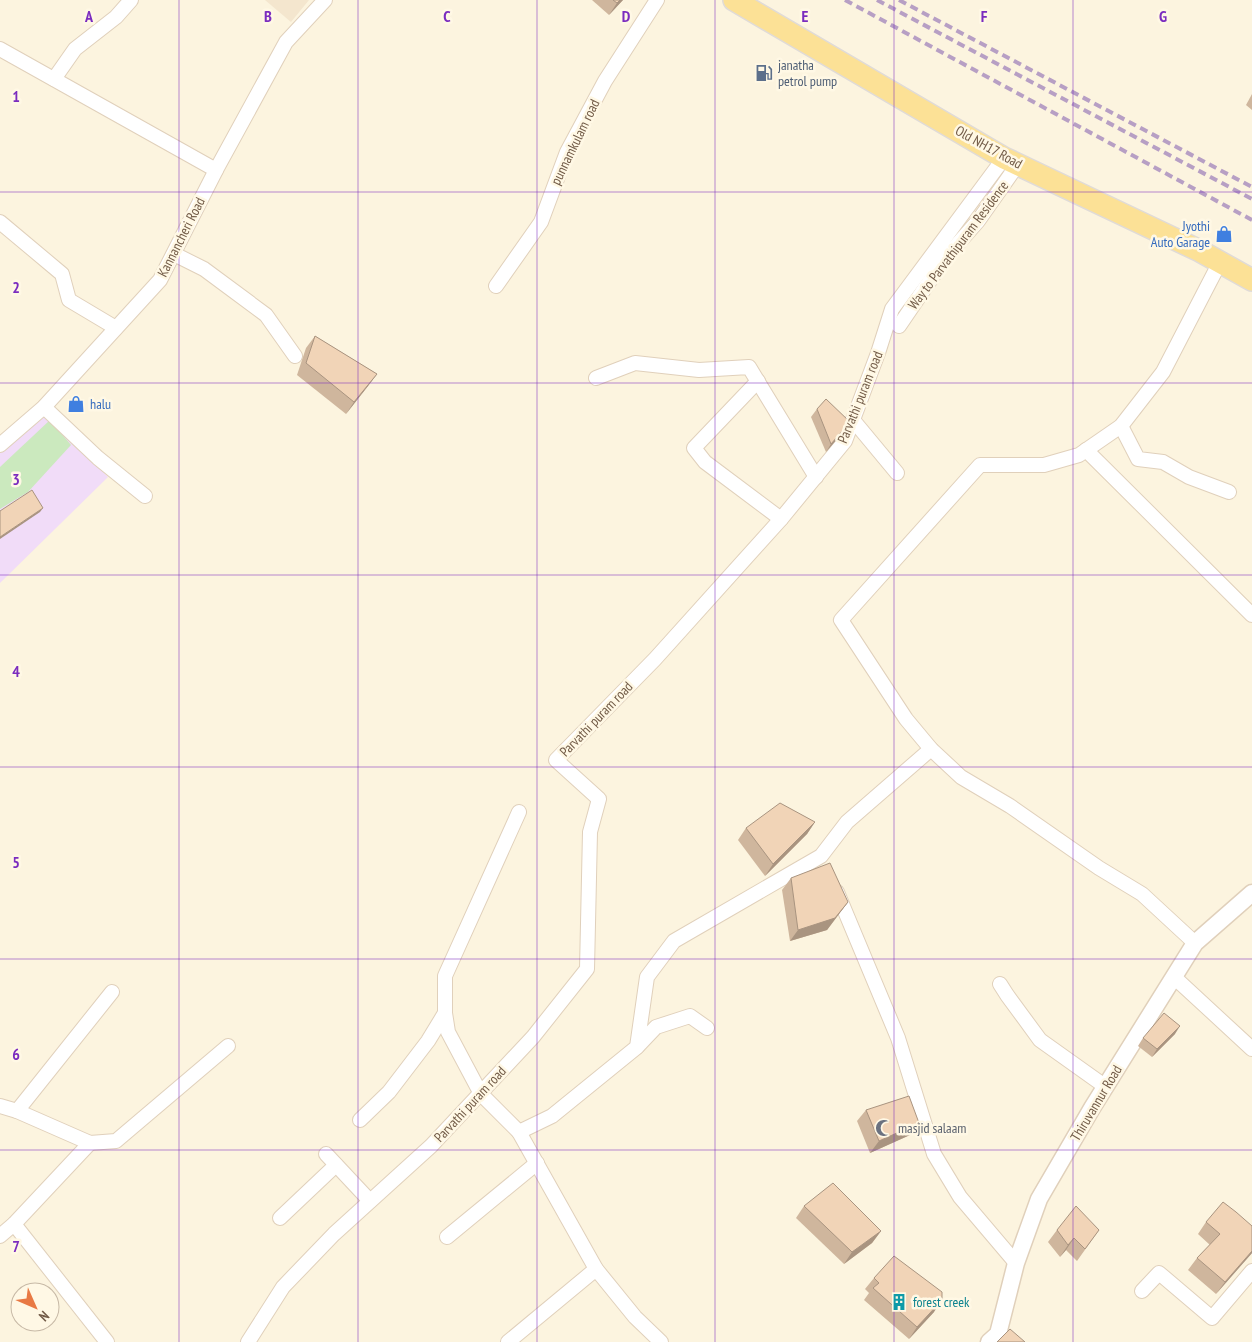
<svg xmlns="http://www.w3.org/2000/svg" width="1252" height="1342" viewBox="0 0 1252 1342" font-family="'PT Sans Narrow',sans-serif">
  <rect width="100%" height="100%" fill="#fcf4df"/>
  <!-- residential -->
  <polygon fill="#f4e6ce" points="265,0 309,0 291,22"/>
  <!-- education -->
  <polygon fill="#f1dcf8" points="46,412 108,477 0,583 0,453"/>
  <!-- green -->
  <polygon fill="#cbe9be" points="50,420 71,445 28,492 0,509 0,467"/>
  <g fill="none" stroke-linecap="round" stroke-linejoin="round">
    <!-- minor casing -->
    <g stroke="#e0d0bb" stroke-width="16">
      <g id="minor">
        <polyline points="0,49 216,170"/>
        <polyline points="54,79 75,49 116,17 131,0"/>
        <polyline points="0,222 62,274 69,300 116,328"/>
        <polyline points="174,254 204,269 266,315 295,356"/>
        <polyline points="496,286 541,222 567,152 605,81 657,0"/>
        <polyline points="899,326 946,257 978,221 1018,164"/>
        <polyline points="596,378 635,363 699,370 749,367 816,477"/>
        <polyline points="758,381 694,448 705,462 781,519"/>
        <polyline points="44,407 98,458 145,496"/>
        <polyline points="853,420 897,473"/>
        <polyline points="1121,426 1138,459 1163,462 1189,477 1229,492"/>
        <polyline points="0,445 44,407 160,280 216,170 286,42 325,0"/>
        <polyline points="1086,450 1252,615"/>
        <polyline points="519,812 445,976 445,1013 448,1032 481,1094 519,1132 552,1116 637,1047 647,977 674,941 821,856 847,822 931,749"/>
        <polyline points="837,892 898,1038 934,1154 960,1197 1016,1263"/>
        <polyline points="1195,943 1142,894 1099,868 1010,806 961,777 931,749 906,719 841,620 980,465 1044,465 1079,455 1121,426 1163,372 1220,262"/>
        <polyline points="1174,977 1252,1049"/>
        <polyline points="1000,984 1007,995 1040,1040 1106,1087"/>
        <polyline points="637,1047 656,1027 690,1016 707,1028"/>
        <polyline points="0,1106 17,1111 112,992"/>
        <polyline points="17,1111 90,1143 116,1141 228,1046"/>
        <polyline points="360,1120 389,1092 428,1041 445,1013"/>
        <polyline points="519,1132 596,1269 635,1317 661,1342"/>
        <polyline points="326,1154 370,1201"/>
        <polyline points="280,1218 336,1165"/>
        <polyline points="14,1224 107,1342"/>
        <polyline points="0,1236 14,1224 90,1143"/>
        <polyline points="447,1237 537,1163"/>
        <polyline points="1142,1291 1159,1273 1212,1318 1252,1271"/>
        <polyline points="248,1342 283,1287 334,1234 431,1146 533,1037 587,969 590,832 599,799 556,760 655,659 781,519 845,441 878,353 892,309 1004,158"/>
        <polyline points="508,1342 596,1269"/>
      </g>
    </g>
    <!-- tertiary casing -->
    <g stroke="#e0d0bb" stroke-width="19">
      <polyline id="tertiary" points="989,1342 998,1334 1016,1263 1039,1199 1092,1108 1195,943 1252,893"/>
    </g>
    <!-- primary casing -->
    <g stroke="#e0dbd7" stroke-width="24">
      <polyline id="primary" points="734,0 1004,158 1200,251 1252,280"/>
    </g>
    <!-- minor -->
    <use href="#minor" stroke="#fff" stroke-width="14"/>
    <!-- tertiary -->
    <use href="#tertiary" stroke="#fff" stroke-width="16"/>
    <!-- primary -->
    <use href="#primary" stroke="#fce196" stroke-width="21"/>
    <!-- rail -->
    <g stroke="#b79fc4" stroke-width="4" stroke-dasharray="8 5" stroke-linecap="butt">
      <polyline points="845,0 1252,220"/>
      <polyline points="877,0 1252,199"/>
      <polyline points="899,0 1252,187"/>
    </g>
  </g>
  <!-- wall -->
  <g fill="#cfb69d">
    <polygon points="592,0 623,0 609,15"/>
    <polygon points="1252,94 1252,110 1246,105"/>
    <polygon points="315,336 377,374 368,386 346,414 297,375 306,348"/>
    <polygon points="817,409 850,422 826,452 811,417"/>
    <polygon points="815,822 807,834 765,876 738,840 746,828"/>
    <polygon points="791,878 848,902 827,930 790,941 782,890"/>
    <polygon points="1175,1034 1152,1057 1138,1046 1143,1038"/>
    <polygon points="866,1110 910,1135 870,1153 857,1121"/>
    <polygon points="804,1206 881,1231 872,1243 844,1264 796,1218"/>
    <polygon points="1206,1222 1252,1253 1216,1294 1188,1270 1197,1258 1210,1245 1198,1234"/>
    <polygon points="1057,1230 1099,1230 1077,1261 1066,1250 1060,1257 1048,1242"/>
    <polygon points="874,1278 934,1312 909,1339 864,1300 869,1293 865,1289"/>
  </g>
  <!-- shaded-wall -->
  <g fill="#a99480">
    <polygon points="620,0 623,0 609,15 617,3"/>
    <polygon points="377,374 368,386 346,414 354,402"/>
    <polygon points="850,422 845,430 826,452 831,444"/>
    <polygon points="43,508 40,512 0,539 0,537"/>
    <polygon points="815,822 807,834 765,876 773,864"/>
    <polygon points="848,902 827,930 790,941 798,930"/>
    <polygon points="1180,1026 1175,1034 1152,1057 1157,1049"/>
    <polygon points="919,1123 910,1135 870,1153 879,1141"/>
    <polygon points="881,1231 872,1243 844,1264 852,1252"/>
    <polygon points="1074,1238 1066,1250 1060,1257 1068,1245"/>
    <polygon points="1252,1251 1252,1253 1216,1294 1225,1282"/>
    <polygon points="942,1300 934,1312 909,1339 917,1327"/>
  </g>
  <!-- building -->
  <g fill="#f1d4b7" stroke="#a99480">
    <polygon points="613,0 620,0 617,3"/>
    <polygon points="315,336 377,374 354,402 306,363"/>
    <polygon points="826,399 850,422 831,444 817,409"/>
    <polygon points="32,490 43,508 0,537 0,511"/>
    <polygon points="780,803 815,822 773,864 746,828"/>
    <polygon points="830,863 848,902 835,918 798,930 791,878"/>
    <polygon points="1164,1013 1180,1026 1157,1049 1143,1038"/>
    <polygon points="909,1096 919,1123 879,1141 866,1110"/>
    <polygon points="833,1183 881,1231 852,1252 804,1206"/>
    <polygon points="1223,1202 1236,1212 1252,1226 1252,1251 1225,1282 1197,1258 1220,1234 1206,1222"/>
    <polygon points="1076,1206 1099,1230 1085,1249 1074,1238 1068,1245 1057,1230"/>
    <polygon points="894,1256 942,1292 942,1300 917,1327 873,1288 879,1283 874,1278"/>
    <polygon points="1010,1329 1025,1342 997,1342"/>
  </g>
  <!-- grid -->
  <path fill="none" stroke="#7b2cbf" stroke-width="1" stroke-opacity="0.55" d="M179 0V1342M358 0V1342M537 0V1342M715 0V1342M894 0V1342M1073 0V1342M0 192H1252M0 383H1252M0 575H1252M0 767H1252M0 959H1252M0 1150H1252"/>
  <!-- icons -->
  <defs>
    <g id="fuel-bare" transform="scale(1.35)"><path d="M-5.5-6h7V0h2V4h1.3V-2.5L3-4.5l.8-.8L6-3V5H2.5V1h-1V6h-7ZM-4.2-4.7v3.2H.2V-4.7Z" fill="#5c6f8a" stroke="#fff8e5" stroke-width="2.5" paint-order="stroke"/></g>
    <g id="shop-bare" transform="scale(1.35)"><path d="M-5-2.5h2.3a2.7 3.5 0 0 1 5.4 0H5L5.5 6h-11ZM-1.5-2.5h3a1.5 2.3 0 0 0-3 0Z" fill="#3f7fe0" stroke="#fff8e5" stroke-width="2.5" paint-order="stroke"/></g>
    <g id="mosque-bare" transform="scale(1.35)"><path d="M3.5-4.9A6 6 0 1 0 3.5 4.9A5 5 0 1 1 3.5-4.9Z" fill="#6b7280" stroke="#fff8e5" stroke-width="2.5" paint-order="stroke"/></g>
    <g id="building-bare" transform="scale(1.35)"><path d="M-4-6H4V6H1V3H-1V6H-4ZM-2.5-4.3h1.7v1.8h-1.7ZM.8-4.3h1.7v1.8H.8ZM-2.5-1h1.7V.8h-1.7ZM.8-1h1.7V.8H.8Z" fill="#0f9aa8" stroke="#fff8e5" stroke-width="2.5" paint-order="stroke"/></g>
  </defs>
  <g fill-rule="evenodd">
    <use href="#fuel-bare" x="764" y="73"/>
    <use href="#shop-bare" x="1224" y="234"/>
    <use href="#shop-bare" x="76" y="404"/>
    <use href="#mosque-bare" x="884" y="1128"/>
    <use href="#building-bare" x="899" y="1302"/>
  </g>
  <g text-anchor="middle" stroke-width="5" stroke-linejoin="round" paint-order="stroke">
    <!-- service labels -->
    <g font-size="14" fill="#4e5e75" stroke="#fff8e5" text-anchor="start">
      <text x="778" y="70">janatha<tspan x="778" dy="16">petrol pump</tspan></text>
    </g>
    <!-- street labels -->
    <g font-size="14" fill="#725b47" stroke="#fff8e5">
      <text transform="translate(575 142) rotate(-64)" y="5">punnamkulam road</text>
      <text transform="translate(989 147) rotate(29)" y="5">Old NH17 Road</text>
      <text transform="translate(181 237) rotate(-63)" y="5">Kannancheri Road</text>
      <text transform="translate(958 245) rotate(-53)" y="5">Way to Parvathipuram Residence</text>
      <text transform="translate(860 397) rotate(-68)" y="5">Parvathi puram road</text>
      <text transform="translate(596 719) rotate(-46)" y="5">Parvathi puram road</text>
      <text transform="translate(1096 1103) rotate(-59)" y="5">Thiruvannur Road</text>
      <text transform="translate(470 1104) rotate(-47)" y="5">Parvathi puram road</text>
    </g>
    <!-- shop labels -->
    <g font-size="14" fill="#366cbe" stroke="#fff8e5" text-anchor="end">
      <text x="1210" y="231">Jyothi<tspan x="1210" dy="16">Auto Garage</tspan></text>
      <text x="90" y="409" text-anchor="start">halu</text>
    </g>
    <!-- worship labels -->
    <g font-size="14" fill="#5b616d" stroke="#fff8e5" text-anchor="start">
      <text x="898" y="1133">masjid salaam</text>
    </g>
    <!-- culture labels -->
    <g font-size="14" fill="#0d838f" stroke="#fff8e5" text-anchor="start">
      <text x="913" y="1307">forest creek</text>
    </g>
  </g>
  <g font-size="16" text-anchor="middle" font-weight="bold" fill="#7b2cbf" stroke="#fff8e5" stroke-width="5" stroke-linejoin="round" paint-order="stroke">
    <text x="89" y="22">A</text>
    <text x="268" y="22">B</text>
    <text x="447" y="22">C</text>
    <text x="626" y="22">D</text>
    <text x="805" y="22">E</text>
    <text x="984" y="22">F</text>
    <text x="1163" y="22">G</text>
    <text x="16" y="102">1</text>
    <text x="16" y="293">2</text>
    <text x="16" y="485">3</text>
    <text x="16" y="677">4</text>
    <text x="16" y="868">5</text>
    <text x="16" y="1060">6</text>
    <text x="16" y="1252">7</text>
  </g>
  <!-- north arrow -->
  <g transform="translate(35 1307) rotate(135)"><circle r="24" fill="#fff8e5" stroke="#c7b9a6"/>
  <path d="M0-4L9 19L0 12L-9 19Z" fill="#e87943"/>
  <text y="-8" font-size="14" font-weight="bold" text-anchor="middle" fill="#725b47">N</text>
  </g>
</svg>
